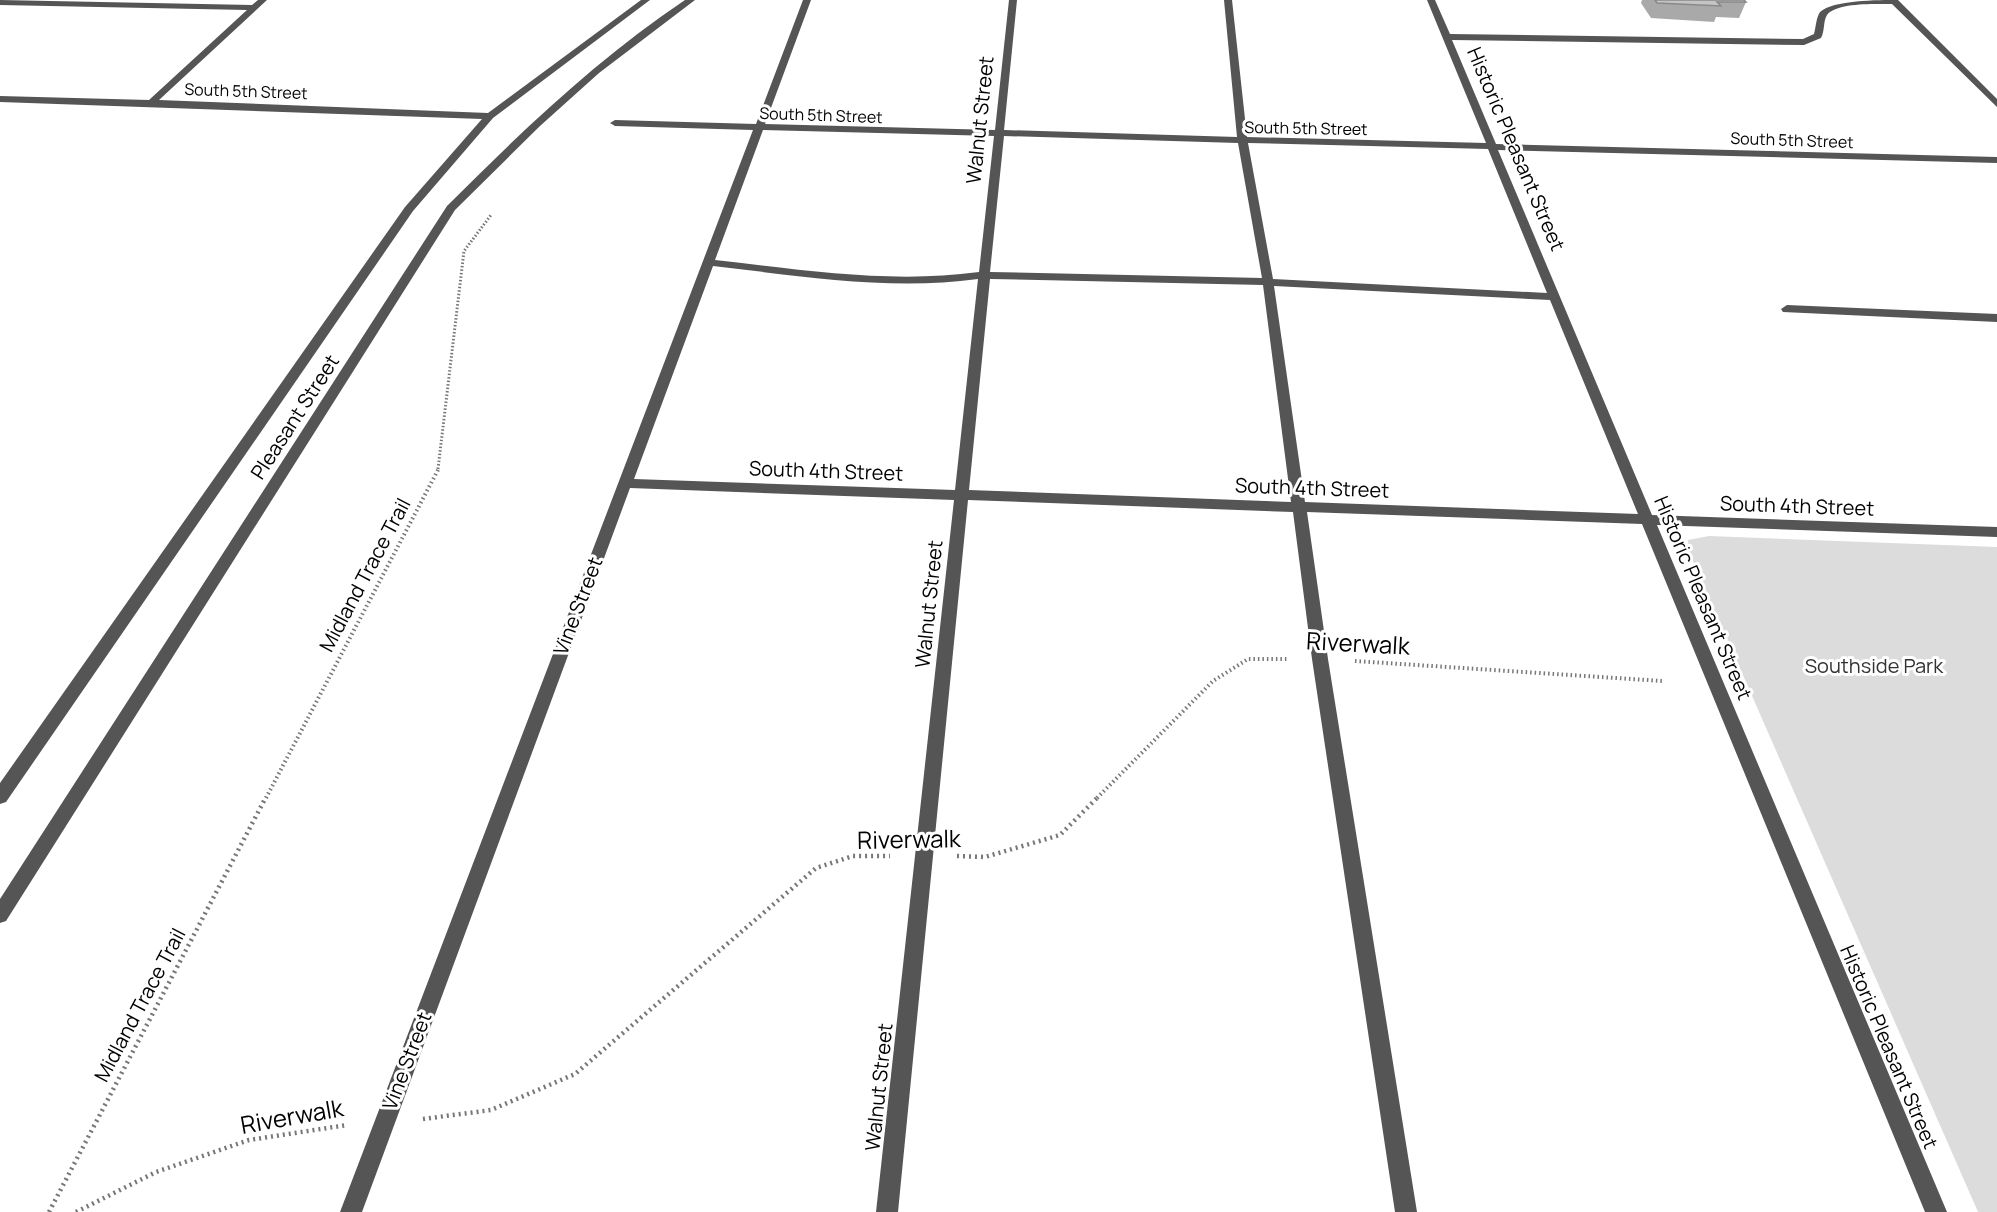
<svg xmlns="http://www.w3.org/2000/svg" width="1997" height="1212" viewBox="0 0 1997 1212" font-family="Manrope,sans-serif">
  <rect width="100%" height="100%" fill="#fff"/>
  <!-- green -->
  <polygon fill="#dcdcdc" points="1709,536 1997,547 1997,1212 1978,1212 1689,552 1688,540"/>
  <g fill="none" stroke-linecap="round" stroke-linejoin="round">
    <!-- path-far2 -->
    <polyline stroke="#777" stroke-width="3" stroke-dasharray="1.5 2" stroke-linecap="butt" points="438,469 464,251 491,215"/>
    <!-- path-far1 -->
    <g stroke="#777" stroke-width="4" stroke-dasharray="1.5 3" stroke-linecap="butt">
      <polyline points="1355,661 1662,681"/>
      <polyline points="266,798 439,468"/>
      <polyline points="1097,798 1213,681 1248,659 1287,659"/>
    </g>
    <!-- path -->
    <g stroke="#777" stroke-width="4.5" stroke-dasharray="2 4" stroke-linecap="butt">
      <polyline points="957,856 985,857 1060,835 1098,797"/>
      <polyline points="423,1119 491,1110 575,1074 816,868 853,856 890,856"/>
      <polyline points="49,1212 266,797"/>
      <polyline points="76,1212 156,1172 249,1140 347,1125"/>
    </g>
    <!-- minor -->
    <g fill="#555" fill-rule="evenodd">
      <polygon points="0,0 252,5 258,0 267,0 159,100 488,113 641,0 650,0 493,118 413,211 6,802 0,804 0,783 405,207 482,119 0,102 0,96 149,100 247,10 0,5"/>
      <path d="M685 0H695L599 73 540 126 455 210 6 921 0 923V899L447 206C522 131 597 59 685 0Z"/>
      <path d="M803 0H811L765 124 995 130 1009 0H1017L1004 130 1237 137 1224 0H1232L1247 137 1486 143 1427 0H1435L1450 34 1803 39 1814 34C1816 27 1816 18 1820 12 1833 0 1878 0 1898 0L1997 99V107L1892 4C1877 4 1836 2 1827 15 1823 21 1825 31 1821 38L1804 45 1452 40 1496 144 1997 157V163L1498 150 1652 515 1997 527V537L1657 525 1947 1212H1925L1642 524 1307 512 1328 659 1417 1212H1395L1312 659 1293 512 968 500 898 1212H876L954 500 630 488 362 1212H340L753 130 615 126 610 123 615 120 756 124ZM763 130 994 136 979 272C891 284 803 270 715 260ZM1004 136 1238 143 1262 278 990 272ZM1248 143 1488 149 1547 293 1273 279ZM713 266C801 276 889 291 978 279L955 490 634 479ZM990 279 1263 285 1291 502 969 490ZM1274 286 1550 300 1638 514 1305 502Z"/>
      <polygon points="1787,305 1997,314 1997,322 1783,312 1781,309"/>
    </g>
  </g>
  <!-- wall -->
  <polygon fill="#a9a9a9" points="1642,0 1744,0 1746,2 1739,18 1716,17 1714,22 1651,18 1641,3"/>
  <!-- building -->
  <polygon fill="#c4c4c4" stroke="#898989" stroke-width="1.5" points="1655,0 1744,0 1746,2 1717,2 1721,6 1657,3"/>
  <g text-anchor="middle" stroke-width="6" stroke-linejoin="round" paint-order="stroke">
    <!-- far-street labels -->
    <g font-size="16" fill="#000" stroke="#fff">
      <text transform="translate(246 91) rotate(2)" y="6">South 5th Street</text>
      <text transform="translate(821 115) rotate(2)" y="6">South 5th Street</text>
      <text transform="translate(1306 128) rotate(1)" y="6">South 5th Street</text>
      <text transform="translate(1792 140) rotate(2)" y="6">South 5th Street</text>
    </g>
    <!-- street labels -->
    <g font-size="20" fill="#000" stroke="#fff">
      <text transform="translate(980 120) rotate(-84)" y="7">Walnut Street</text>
      <text transform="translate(1516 149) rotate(67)" y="7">Historic Pleasant Street</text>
      <text transform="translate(295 417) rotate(-57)" y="7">Pleasant Street</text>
      <text transform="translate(826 471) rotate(2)" y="7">South 4th Street</text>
      <text transform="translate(1312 488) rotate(2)" y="7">South 4th Street</text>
      <text transform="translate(1797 506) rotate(2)" y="7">South 4th Street</text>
      <text transform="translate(365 575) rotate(-62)" y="7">Midland Trace Trail</text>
      <text transform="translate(1703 598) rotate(67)" y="7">Historic Pleasant Street</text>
      <text transform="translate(929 604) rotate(-84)" y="7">Walnut Street</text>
      <text transform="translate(578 606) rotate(-69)" y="7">Vine Street</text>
      <text transform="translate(140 1005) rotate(-62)" y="7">Midland Trace Trail</text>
      <text transform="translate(1889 1047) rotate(67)" y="7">Historic Pleasant Street</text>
      <text transform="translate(407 1061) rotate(-69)" y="7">Vine Street</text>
      <text transform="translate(879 1087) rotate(-84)" y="7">Walnut Street</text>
    </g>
    <!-- park labels -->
    <g font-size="20" fill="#333" stroke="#fff">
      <text x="1874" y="673">Southside Park</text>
    </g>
    <!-- near-street labels -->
    <g font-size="24" fill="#000" stroke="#fff">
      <text transform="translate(1358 644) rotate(3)" y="8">Riverwalk</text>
      <text transform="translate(909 840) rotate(-1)" y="8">Riverwalk</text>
      <text transform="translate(292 1117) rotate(-10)" y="8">Riverwalk</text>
    </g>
  </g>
</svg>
